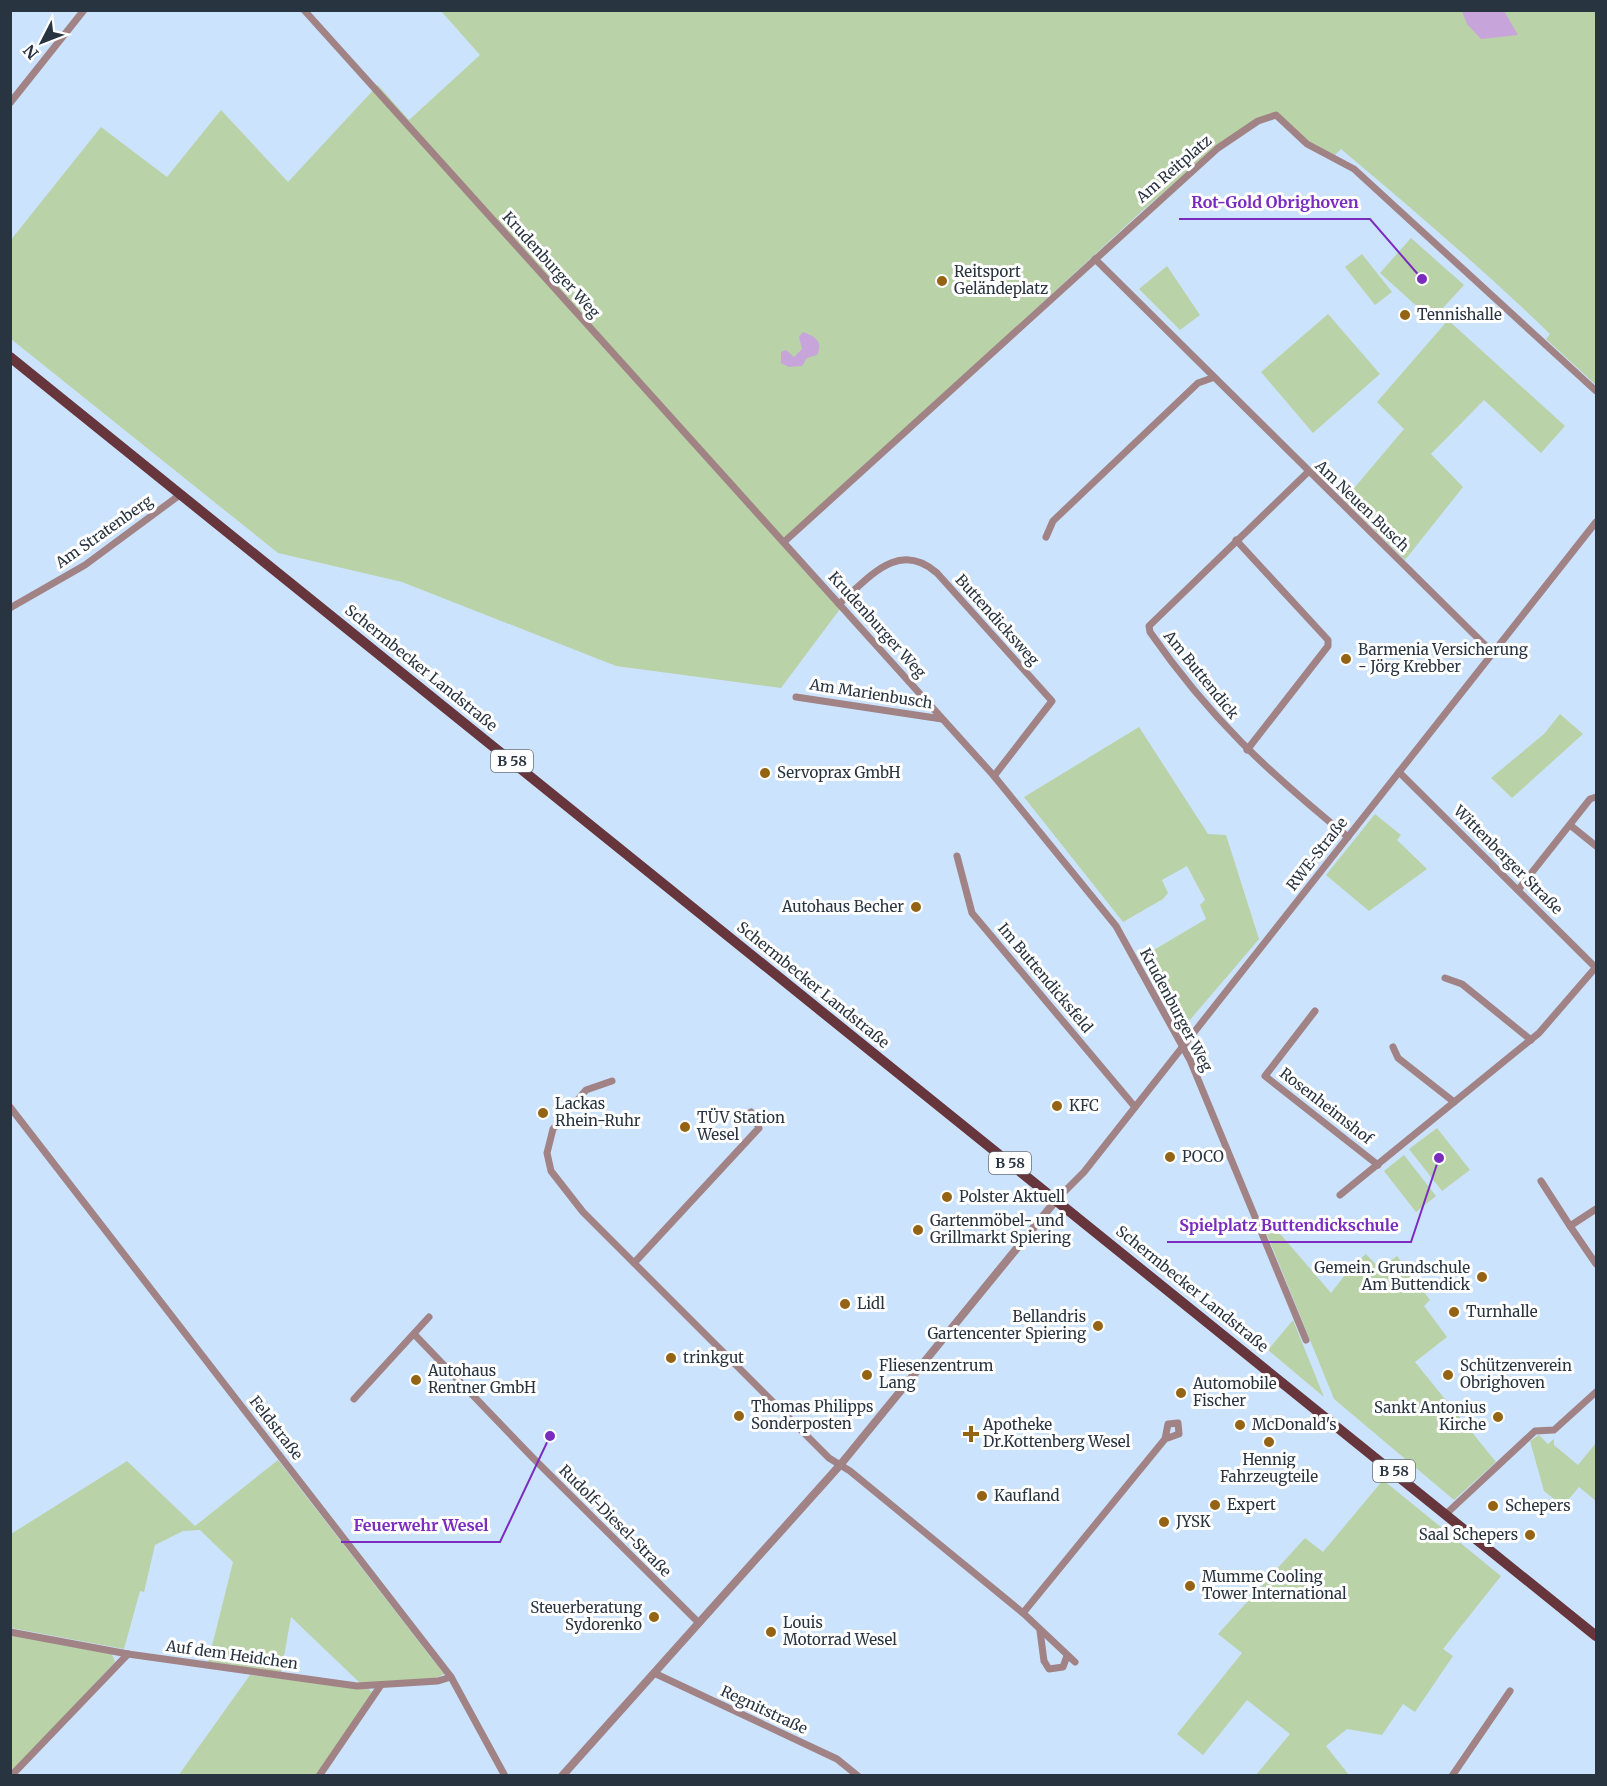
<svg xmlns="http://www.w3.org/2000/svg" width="1607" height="1786" viewBox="0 0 1607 1786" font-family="Merriweather,serif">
  <rect width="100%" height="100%" fill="#cce3fe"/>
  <!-- green -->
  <g fill="#b9d2a8">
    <path d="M441 11H1596V385L1546 339 1550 334C1483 269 1412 209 1341 149L1335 155 1307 141 1275 113 1217 147 1142 211 785 540 840 609 781 688 616 666 402 582 278 553 11 339 10 241 101 127 167 177 221 110 288 182 378 85 409 120 480 55Z"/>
    <polygon points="1411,238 1464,285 1432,320 1380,273"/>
    <polygon points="1362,254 1392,292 1375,305 1345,267"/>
    <polygon points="1167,266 1200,315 1180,330 1139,289"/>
    <polygon points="1328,314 1380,374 1313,433 1261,372"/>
    <polygon points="1448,320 1565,426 1541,453 1484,400 1431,454 1463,487 1405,560 1344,500 1404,429 1377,402"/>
    <polygon points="1560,714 1583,734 1512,798 1491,778 1544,734"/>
    <polygon points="1139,727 1208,834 1226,835 1259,939 1189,1021 1183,1023 1170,1009 1142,957 1206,919 1200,905 1205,900 1187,866 1162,880 1168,893 1163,899 1123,922 1024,797"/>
    <polygon points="1375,814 1401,835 1397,840 1427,869 1369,911 1326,875"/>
    <polygon points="1437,1128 1470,1170 1442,1191 1409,1149"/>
    <polygon points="1404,1155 1436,1196 1416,1212 1384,1171"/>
    <polygon points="1276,1229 1331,1293 1352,1266 1366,1254 1380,1269 1397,1256 1430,1300 1424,1306 1447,1337 1415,1362 1496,1462 1454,1500 1334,1399 1266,1232"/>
    <polygon points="1293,1320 1324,1397 1268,1350"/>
    <polygon points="1539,1435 1548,1444 1554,1439 1554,1445 1578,1465 1596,1443 1596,1501 1579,1487 1563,1506 1544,1491 1530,1441"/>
    <polygon points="278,1460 444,1674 437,1678 360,1683 291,1617 281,1673 208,1662 233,1562 200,1530 183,1531 155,1545 144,1592 140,1591 124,1649 11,1628 11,1534 127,1461 195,1526"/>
    <polygon points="1383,1480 1501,1576 1443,1649 1453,1656 1415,1712 1403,1704 1382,1735 1347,1729 1326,1746 1349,1775 1256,1775 1290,1734 1247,1700 1203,1755 1177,1734 1242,1653 1218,1634 1305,1538 1323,1552"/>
    <polygon points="11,1635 112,1654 115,1662 11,1773"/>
    <polygon points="250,1675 369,1689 371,1692 382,1688 324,1775 178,1776"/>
  </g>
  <!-- water -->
  <g fill="#c7a5db">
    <polygon points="1462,11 1504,11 1518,35 1481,39 1467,24"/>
    <path d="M803 332C814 336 824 341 817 355L807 358 802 366 789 367 781 363V352L786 350 794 357 802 349 799 337Z"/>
  </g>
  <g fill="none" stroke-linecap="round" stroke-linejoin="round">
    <!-- minor -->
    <g stroke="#a18285" stroke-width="7">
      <polyline points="304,10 994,776 1116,926 1190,1060 1306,1340"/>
      <polyline points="10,103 84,10"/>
      <polyline points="1095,259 1493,653"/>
      <path d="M1308 472 1149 626 1150 632C1209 717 1268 772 1348 837"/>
      <polyline points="1046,537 1053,521 1198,383 1212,378"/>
      <polyline points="1236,540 1328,640 1328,646 1247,750"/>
      <polyline points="784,542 1218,148 1258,121 1276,115 1307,144 1354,169 1596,391"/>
      <path d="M839 604C869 578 898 539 937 573L1052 701 994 776"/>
      <polyline points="10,608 85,565 181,494"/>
      <polyline points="796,697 942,719"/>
      <polyline points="1399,772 1596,968"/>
      <polyline points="1570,825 1596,846"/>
      <polyline points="957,856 972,913 1135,1107"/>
      <polyline points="1518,890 1590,799 1596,797"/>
      <polyline points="1445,978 1462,984 1531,1040"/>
      <polyline points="1315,1011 1265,1076 1378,1165"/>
      <polyline points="1393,1047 1398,1058 1454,1102"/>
      <polyline points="612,1081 586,1090 553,1129 547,1153 551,1171 583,1212 829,1458 850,1471 1023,1613 1075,1662"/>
      <polyline points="10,1107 451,1677 505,1776"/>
      <polyline points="1541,1181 1570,1226 1596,1209"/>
      <polyline points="1340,1195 1539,1033 1596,967"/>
      <polyline points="1057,1199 1084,1172 1596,522"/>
      <polyline points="1570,1226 1596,1264"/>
      <polyline points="634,1263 759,1128 751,1112"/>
      <polyline points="414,1334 533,1458 699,1623"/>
      <polyline points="354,1399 429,1317"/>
      <polyline points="1447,1513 1535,1431 1554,1430 1596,1392"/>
      <polyline points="1023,1613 1165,1439 1168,1424 1178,1423 1179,1434 1165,1439"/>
      <polyline points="1040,1631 1044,1661 1049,1669 1063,1667 1067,1656"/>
      <polyline points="10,1632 128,1654 357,1686 438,1681 451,1677"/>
      <polyline points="654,1673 837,1759 858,1776"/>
      <polyline points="11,1776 128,1654"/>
      <polyline points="319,1776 381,1685"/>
      <polyline points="1452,1776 1510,1691"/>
    </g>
    <!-- tertiary -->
    <polyline stroke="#a18285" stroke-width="8" points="562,1776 841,1464 1057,1199"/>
    <!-- primary -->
    <polyline stroke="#67353c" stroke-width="10" points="10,357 1596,1636"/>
  </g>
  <!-- markers -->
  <g fill="#946313" stroke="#fff" stroke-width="2">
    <circle cx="942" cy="281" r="6"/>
    <circle cx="1405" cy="315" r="6"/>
    <circle cx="1346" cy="659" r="6"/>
    <circle cx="765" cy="773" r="6"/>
    <circle cx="916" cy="907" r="6"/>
    <circle cx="1057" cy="1106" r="6"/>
    <circle cx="543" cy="1113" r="6"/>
    <circle cx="685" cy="1127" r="6"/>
    <circle cx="1170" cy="1157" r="6"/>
    <circle cx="947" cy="1197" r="6"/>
    <circle cx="918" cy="1230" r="6"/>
    <circle cx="1482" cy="1277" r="6"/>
    <circle cx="845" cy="1304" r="6"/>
    <circle cx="1454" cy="1312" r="6"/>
    <circle cx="1098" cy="1326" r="6"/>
    <circle cx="671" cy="1358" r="6"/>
    <circle cx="867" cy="1375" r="6"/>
    <circle cx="1448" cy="1375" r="6"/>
    <circle cx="416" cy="1380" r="6"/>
    <circle cx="1181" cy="1393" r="6"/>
    <circle cx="739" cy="1416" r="6"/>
    <circle cx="1498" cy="1417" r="6"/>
    <circle cx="1240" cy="1425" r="6"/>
    <path d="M968 1425h6v6h6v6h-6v6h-6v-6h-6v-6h6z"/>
    <circle cx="1269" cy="1442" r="6"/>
    <circle cx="982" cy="1496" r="6"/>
    <circle cx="1215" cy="1505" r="6"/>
    <circle cx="1493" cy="1506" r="6"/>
    <circle cx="1164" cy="1522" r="6"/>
    <circle cx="1530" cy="1535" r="6"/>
    <circle cx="1190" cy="1586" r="6"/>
    <circle cx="654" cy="1617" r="6"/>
    <circle cx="771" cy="1632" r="6"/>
  </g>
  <g text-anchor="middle" stroke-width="6" stroke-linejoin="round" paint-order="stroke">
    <!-- shield labels -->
    <g fill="#fff" stroke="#69717a" stroke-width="1.5">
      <rect x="491" y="750" width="42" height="22" rx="4.5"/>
      <rect x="989" y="1152" width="42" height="22" rx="4.5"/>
      <rect x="1373" y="1460" width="42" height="22" rx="4.5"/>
    </g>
    <g font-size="14" font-weight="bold" fill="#293441">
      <text x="512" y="766">B 58</text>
      <text x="1010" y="1168">B 58</text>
      <text x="1394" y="1476">B 58</text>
    </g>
    <!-- street labels -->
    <g font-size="15" fill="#293441" stroke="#fff">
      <text transform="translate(1174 169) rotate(-41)" y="5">Am Reitplatz</text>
      <text transform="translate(551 265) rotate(48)" y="5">Krudenburger Weg</text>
      <text transform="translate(1362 506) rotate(44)" y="5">Am Neuen Busch</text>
      <text transform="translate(104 532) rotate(-35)" y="5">Am Stratenberg</text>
      <text transform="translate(997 620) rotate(48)" y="5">Buttendicksweg</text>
      <text transform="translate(877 625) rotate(48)" y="5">Krudenburger Weg</text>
      <text transform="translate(421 668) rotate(39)" y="5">Schermbecker Landstraße</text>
      <text transform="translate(1201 675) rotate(51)" y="5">Am Buttendick</text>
      <text transform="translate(871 694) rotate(9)" y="5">Am Marienbusch</text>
      <text transform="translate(1317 854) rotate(-52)" y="5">RWE-Straße</text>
      <text transform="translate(1508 860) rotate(45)" y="5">Wittenberger Straße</text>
      <text transform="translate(1045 978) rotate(50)" y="5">Im Buttendicksfeld</text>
      <text transform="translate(813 985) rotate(39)" y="5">Schermbecker Landstraße</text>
      <text transform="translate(1176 1010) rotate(62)" y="5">Krudenburger Weg</text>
      <text transform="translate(1326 1106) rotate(38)" y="5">Rosenheimshof</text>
      <text transform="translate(1192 1289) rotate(39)" y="5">Schermbecker Landstraße</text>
      <text transform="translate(276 1428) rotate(52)" y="5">Feldstraße</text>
      <text transform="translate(615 1521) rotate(45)" y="5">Rudolf-Diesel-Straße</text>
      <text transform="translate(232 1655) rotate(8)" y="5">Auf dem Heidchen</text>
      <text transform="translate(764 1710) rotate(25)" y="5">Regnitstraße</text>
    </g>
    <!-- poi labels -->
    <g font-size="15" fill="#293441" stroke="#fff" text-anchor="start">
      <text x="954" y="277">Reitsport<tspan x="954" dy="17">Geländeplatz</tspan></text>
      <text x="1417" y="320">Tennishalle</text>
      <text x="1358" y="655">Barmenia Versicherung<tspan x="1358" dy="17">- Jörg Krebber</tspan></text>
      <text x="777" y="778">Servoprax GmbH</text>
      <text x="904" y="912" text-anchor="end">Autohaus Becher</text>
      <text x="555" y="1109">Lackas<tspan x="555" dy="17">Rhein-Ruhr</tspan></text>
      <text x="1069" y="1111">KFC</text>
      <text x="697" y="1123">TÜV Station<tspan x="697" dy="17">Wesel</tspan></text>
      <text x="1182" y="1162">POCO</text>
      <text x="959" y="1202">Polster Aktuell</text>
      <text x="930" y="1226">Gartenmöbel- und<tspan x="930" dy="17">Grillmarkt Spiering</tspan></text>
      <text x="1470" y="1273" text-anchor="end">Gemein. Grundschule<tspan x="1470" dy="17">Am Buttendick</tspan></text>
      <text x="857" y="1309">Lidl</text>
      <text x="1466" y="1317">Turnhalle</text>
      <text x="1086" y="1322" text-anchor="end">Bellandris<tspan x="1086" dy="17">Gartencenter Spiering</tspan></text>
      <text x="683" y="1363">trinkgut</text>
      <text x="879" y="1371">Fliesenzentrum<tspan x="879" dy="17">Lang</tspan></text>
      <text x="1460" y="1371">Schützenverein<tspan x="1460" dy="17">Obrighoven</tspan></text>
      <text x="428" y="1376">Autohaus<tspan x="428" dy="17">Rentner GmbH</tspan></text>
      <text x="1193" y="1389">Automobile<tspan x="1193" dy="17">Fischer</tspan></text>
      <text x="751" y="1412">Thomas Philipps<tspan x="751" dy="17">Sonderposten</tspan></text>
      <text x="1486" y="1413" text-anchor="end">Sankt Antonius<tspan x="1486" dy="17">Kirche</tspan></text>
      <text x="983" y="1430">Apotheke<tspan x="983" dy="17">Dr.Kottenberg Wesel</tspan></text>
      <text x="1252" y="1430">McDonald's</text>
      <text x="1269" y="1465" text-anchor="middle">Hennig<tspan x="1269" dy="17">Fahrzeugteile</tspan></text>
      <text x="994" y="1501">Kaufland</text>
      <text x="1227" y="1510">Expert</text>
      <text x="1505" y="1511">Schepers</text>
      <text x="1176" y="1527">JYSK</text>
      <text x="1518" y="1540" text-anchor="end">Saal Schepers</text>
      <text x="1202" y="1582">Mumme Cooling<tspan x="1202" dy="17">Tower International</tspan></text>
      <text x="642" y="1613" text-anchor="end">Steuerberatung<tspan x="642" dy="17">Sydorenko</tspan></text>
      <text x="783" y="1628">Louis<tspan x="783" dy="17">Motorrad Wesel</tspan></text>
    </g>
  </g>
  <!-- callouts -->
  <path fill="none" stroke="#7b2cbf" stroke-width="2" d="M1422 279L1370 219H1179M1439 1158L1411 1242H1167M550 1436L500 1542H341"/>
  <g fill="#7b2cbf" stroke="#fff" stroke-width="2">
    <circle cx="1422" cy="279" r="6"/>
    <circle cx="1439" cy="1158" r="6"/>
    <circle cx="550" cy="1436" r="6"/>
  </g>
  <g font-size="16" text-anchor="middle" font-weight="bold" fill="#7b2cbf" stroke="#fff" stroke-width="6" stroke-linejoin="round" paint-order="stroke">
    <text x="1275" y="208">Rot-Gold Obrighoven</text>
    <text x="1289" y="1231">Spielplatz Buttendickschule</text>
    <text x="421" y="1531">Feuerwehr Wesel</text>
  </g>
  <!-- border -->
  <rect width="1607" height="1786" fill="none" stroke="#293441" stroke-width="24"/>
  <!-- north arrow -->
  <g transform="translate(42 42) rotate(228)" stroke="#ffffff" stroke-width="4.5" paint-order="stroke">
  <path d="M0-4.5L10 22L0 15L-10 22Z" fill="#293441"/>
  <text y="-9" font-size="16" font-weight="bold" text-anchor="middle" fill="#293441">N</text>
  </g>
</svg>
